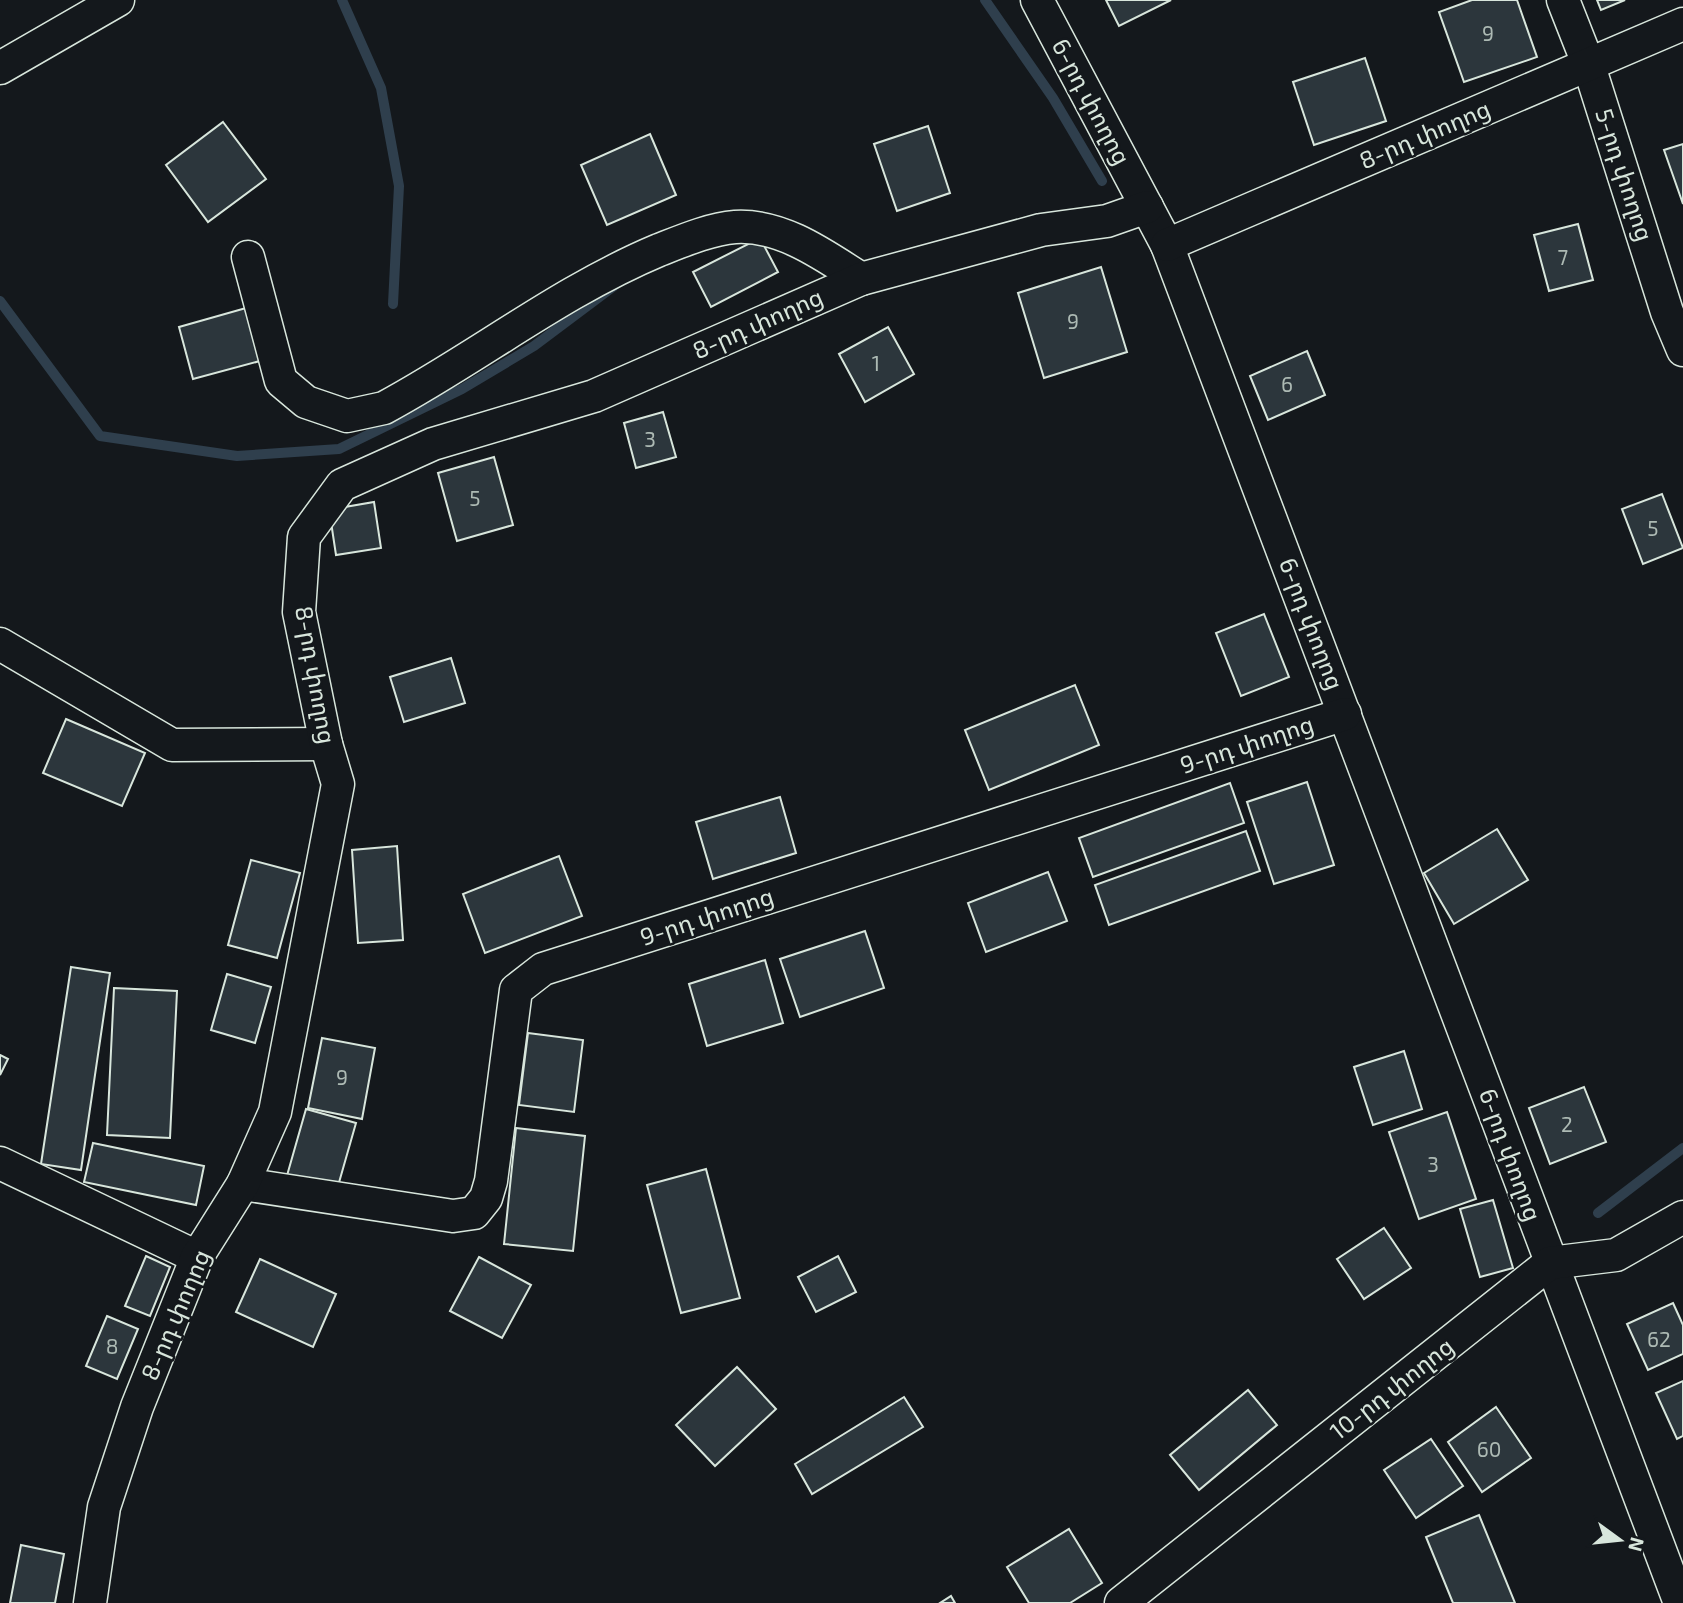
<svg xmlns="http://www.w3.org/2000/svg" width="1683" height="1603" viewBox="0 0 1683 1603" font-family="'Exo 2','Noto Sans Armenian',sans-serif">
  <rect width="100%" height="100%" fill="#14181c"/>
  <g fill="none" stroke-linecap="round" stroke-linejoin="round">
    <!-- stream -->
    <g stroke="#2f3f4d" stroke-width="10">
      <polyline points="342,0 381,88 399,186 393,304"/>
      <polyline points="985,0 1053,98 1102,181"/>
      <polyline points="0,301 100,436 237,456 339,449 462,389 534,346 614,286"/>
      <polyline points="1598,1213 1683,1148"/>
    </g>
  </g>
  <!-- building -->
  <g fill="#2c363c" stroke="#d8e6dc" stroke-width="2">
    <polygon points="1106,0 1171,0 1119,26"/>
    <polygon points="1472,0 1517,0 1537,57 1464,82 1439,12"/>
    <polygon points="1597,0 1625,0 1601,10"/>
    <polygon points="1365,58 1386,121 1314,145 1293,82"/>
    <polygon points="223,122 266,179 208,222 166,165"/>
    <polygon points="928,126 950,193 897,211 874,144"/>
    <polygon points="650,134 676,195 607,225 581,165"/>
    <polygon points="1683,144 1683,204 1664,150"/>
    <polygon points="1578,224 1593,280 1549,291 1534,235"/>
    <polygon points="760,238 778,272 711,307 693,272"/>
    <polygon points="1101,267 1127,352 1044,378 1018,293"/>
    <polygon points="246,308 260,361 193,379 179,327"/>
    <polygon points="888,327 914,374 865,402 839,354"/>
    <polygon points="1307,351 1325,395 1268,420 1250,376"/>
    <polygon points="663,412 676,457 636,468 624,423"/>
    <polygon points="494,457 513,525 457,541 438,473"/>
    <polygon points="1662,494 1683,548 1643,564 1622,509"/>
    <polygon points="374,502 381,548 336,555 331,522 345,507"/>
    <polygon points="1264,614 1289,677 1241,696 1216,633"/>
    <polygon points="451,658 465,703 404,722 390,677"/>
    <polygon points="1075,685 1099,745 989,790 965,730"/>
    <polygon points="66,719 145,753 122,806 43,773"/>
    <polygon points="1307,782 1334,865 1274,884 1247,802"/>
    <polygon points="1230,783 1244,823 1093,877 1079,838"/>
    <polygon points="780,797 796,853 713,879 696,822"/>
    <polygon points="1497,829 1528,880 1454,924 1424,873"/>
    <polygon points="1246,831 1260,871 1109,925 1095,885"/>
    <polygon points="397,846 403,940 358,943 352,850"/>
    <polygon points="559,856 582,916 485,953 463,894"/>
    <polygon points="251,860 300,873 277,958 228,945"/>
    <polygon points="1048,872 1067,921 986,952 968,903"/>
    <polygon points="865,931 884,988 800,1017 780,959"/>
    <polygon points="765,960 783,1023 707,1046 689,984"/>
    <polygon points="71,967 110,973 81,1170 41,1164"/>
    <polygon points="227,974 271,987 255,1043 211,1030"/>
    <polygon points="114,988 177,991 170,1138 107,1135"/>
    <polygon points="528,1033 583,1040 574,1112 519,1105"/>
    <polygon points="322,1038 375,1048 362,1119 308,1108"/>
    <polygon points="1404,1051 1422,1109 1373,1125 1354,1067"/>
    <polygon points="0,1055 8,1059 0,1075"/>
    <polygon points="1584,1087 1606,1142 1550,1164 1529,1108"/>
    <polygon points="306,1109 356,1123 336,1193 286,1179"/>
    <polygon points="1447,1112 1476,1199 1419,1219 1389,1132"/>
    <polygon points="516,1128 585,1136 573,1251 504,1244"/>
    <polygon points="93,1143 204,1166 196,1205 84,1182"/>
    <polygon points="706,1169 740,1298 681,1313 647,1185"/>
    <polygon points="1493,1200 1513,1268 1480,1277 1460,1209"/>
    <polygon points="1384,1228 1411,1268 1364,1299 1337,1259"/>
    <polygon points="146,1256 170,1267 150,1316 125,1306"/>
    <polygon points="838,1256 856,1292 816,1312 798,1277"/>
    <polygon points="479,1257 531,1285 502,1338 450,1311"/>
    <polygon points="260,1259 336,1294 313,1347 236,1312"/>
    <polygon points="1673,1303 1683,1325 1683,1354 1648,1370 1627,1324"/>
    <polygon points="107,1316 138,1329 117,1379 86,1366"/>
    <polygon points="737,1367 776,1409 715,1466 676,1425"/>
    <polygon points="1683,1381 1683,1436 1677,1439 1656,1393"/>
    <polygon points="1248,1390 1277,1425 1199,1490 1170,1455"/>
    <polygon points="904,1397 923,1427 812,1494 795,1464"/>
    <polygon points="1496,1407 1531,1458 1482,1492 1448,1442"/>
    <polygon points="1431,1439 1463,1486 1416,1518 1384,1470"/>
    <polygon points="1479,1515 1515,1603 1453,1603 1426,1537"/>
    <polygon points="1069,1529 1102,1583 1070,1603 1029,1603 1007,1567"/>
    <polygon points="21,1545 64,1554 55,1603 10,1603"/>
    <polygon points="951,1596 955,1603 940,1603"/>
  </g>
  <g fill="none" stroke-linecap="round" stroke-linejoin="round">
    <!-- street casing -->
    <g stroke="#d8e6dc" stroke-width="35">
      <g id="street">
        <polyline points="1037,0 1167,245 1680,1603"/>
        <polyline points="1563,0 1589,66 1667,312 1683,350"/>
        <polyline points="0,68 118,0"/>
        <polyline points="1167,245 1683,24"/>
        <path d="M248 257 281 381 306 402 347 416 384 408C477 358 561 291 659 250 682 241 710 229 735 227 781 224 824 255 861 279"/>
        <polyline points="0,644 172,745 326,744"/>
        <polyline points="0,1163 197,1257"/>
        <polyline points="243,1184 453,1216 474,1213 486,1198 491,1181 516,990 543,969 1345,714"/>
        <polyline points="90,1603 104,1507 137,1407 197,1257 243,1184 275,1112 338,784 326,744 299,612 304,537 342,485 433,444 594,396 861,279 1041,230 1107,221 1147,207"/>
        <polyline points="1121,1603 1550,1263 1616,1255 1683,1217"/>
      </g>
    </g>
    <!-- street -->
    <use href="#street" stroke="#14181c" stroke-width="32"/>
  </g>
  <g text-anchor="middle" stroke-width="5" stroke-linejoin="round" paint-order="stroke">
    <!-- number labels -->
    <g font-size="21" fill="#adbab4">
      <text x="1488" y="41">9</text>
      <text x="1563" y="265">7</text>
      <text x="1073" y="329">9</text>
      <text x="876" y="371">1</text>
      <text x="1287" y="392">6</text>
      <text x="650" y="447">3</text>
      <text x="475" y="506">5</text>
      <text x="1653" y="536">5</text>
      <text x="342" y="1085">9</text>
      <text x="1567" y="1132">2</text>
      <text x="1433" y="1172">3</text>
      <text x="1659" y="1347">62</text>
      <text x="112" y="1354">8</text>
      <text x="1489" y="1457">60</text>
    </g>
    <!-- street labels -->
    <g font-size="24" fill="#d8e6dc" stroke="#14181c">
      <text transform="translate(1091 102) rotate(62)" y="8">6-րդ փողոց</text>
      <text transform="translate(1425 135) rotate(-23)" y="8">8-րդ փողոց</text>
      <text transform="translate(1624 175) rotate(72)" y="8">5-րդ փողոց</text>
      <text transform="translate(758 324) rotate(-24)" y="8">8-րդ փողոց</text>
      <text transform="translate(1311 624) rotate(69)" y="8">6-րդ փողոց</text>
      <text transform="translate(315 675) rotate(80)" y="8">8-րդ փողոց</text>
      <text transform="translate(1247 745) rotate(-18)" y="8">9-րդ փողոց</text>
      <text transform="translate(707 917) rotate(-18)" y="8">9-րդ փողոց</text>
      <text transform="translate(1510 1155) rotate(70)" y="8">6-րդ փողոց</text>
      <text transform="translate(176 1315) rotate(-67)" y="8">8-րդ փողոց</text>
      <text transform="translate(1392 1389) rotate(-38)" y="8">10-րդ փողոց</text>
    </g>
  </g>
  <!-- north arrow -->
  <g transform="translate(1620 1540) rotate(105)" stroke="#14181c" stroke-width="5" paint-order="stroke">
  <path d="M0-5L12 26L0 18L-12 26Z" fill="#d8e6dc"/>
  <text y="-10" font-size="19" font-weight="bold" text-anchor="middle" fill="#d8e6dc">N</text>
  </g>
</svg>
